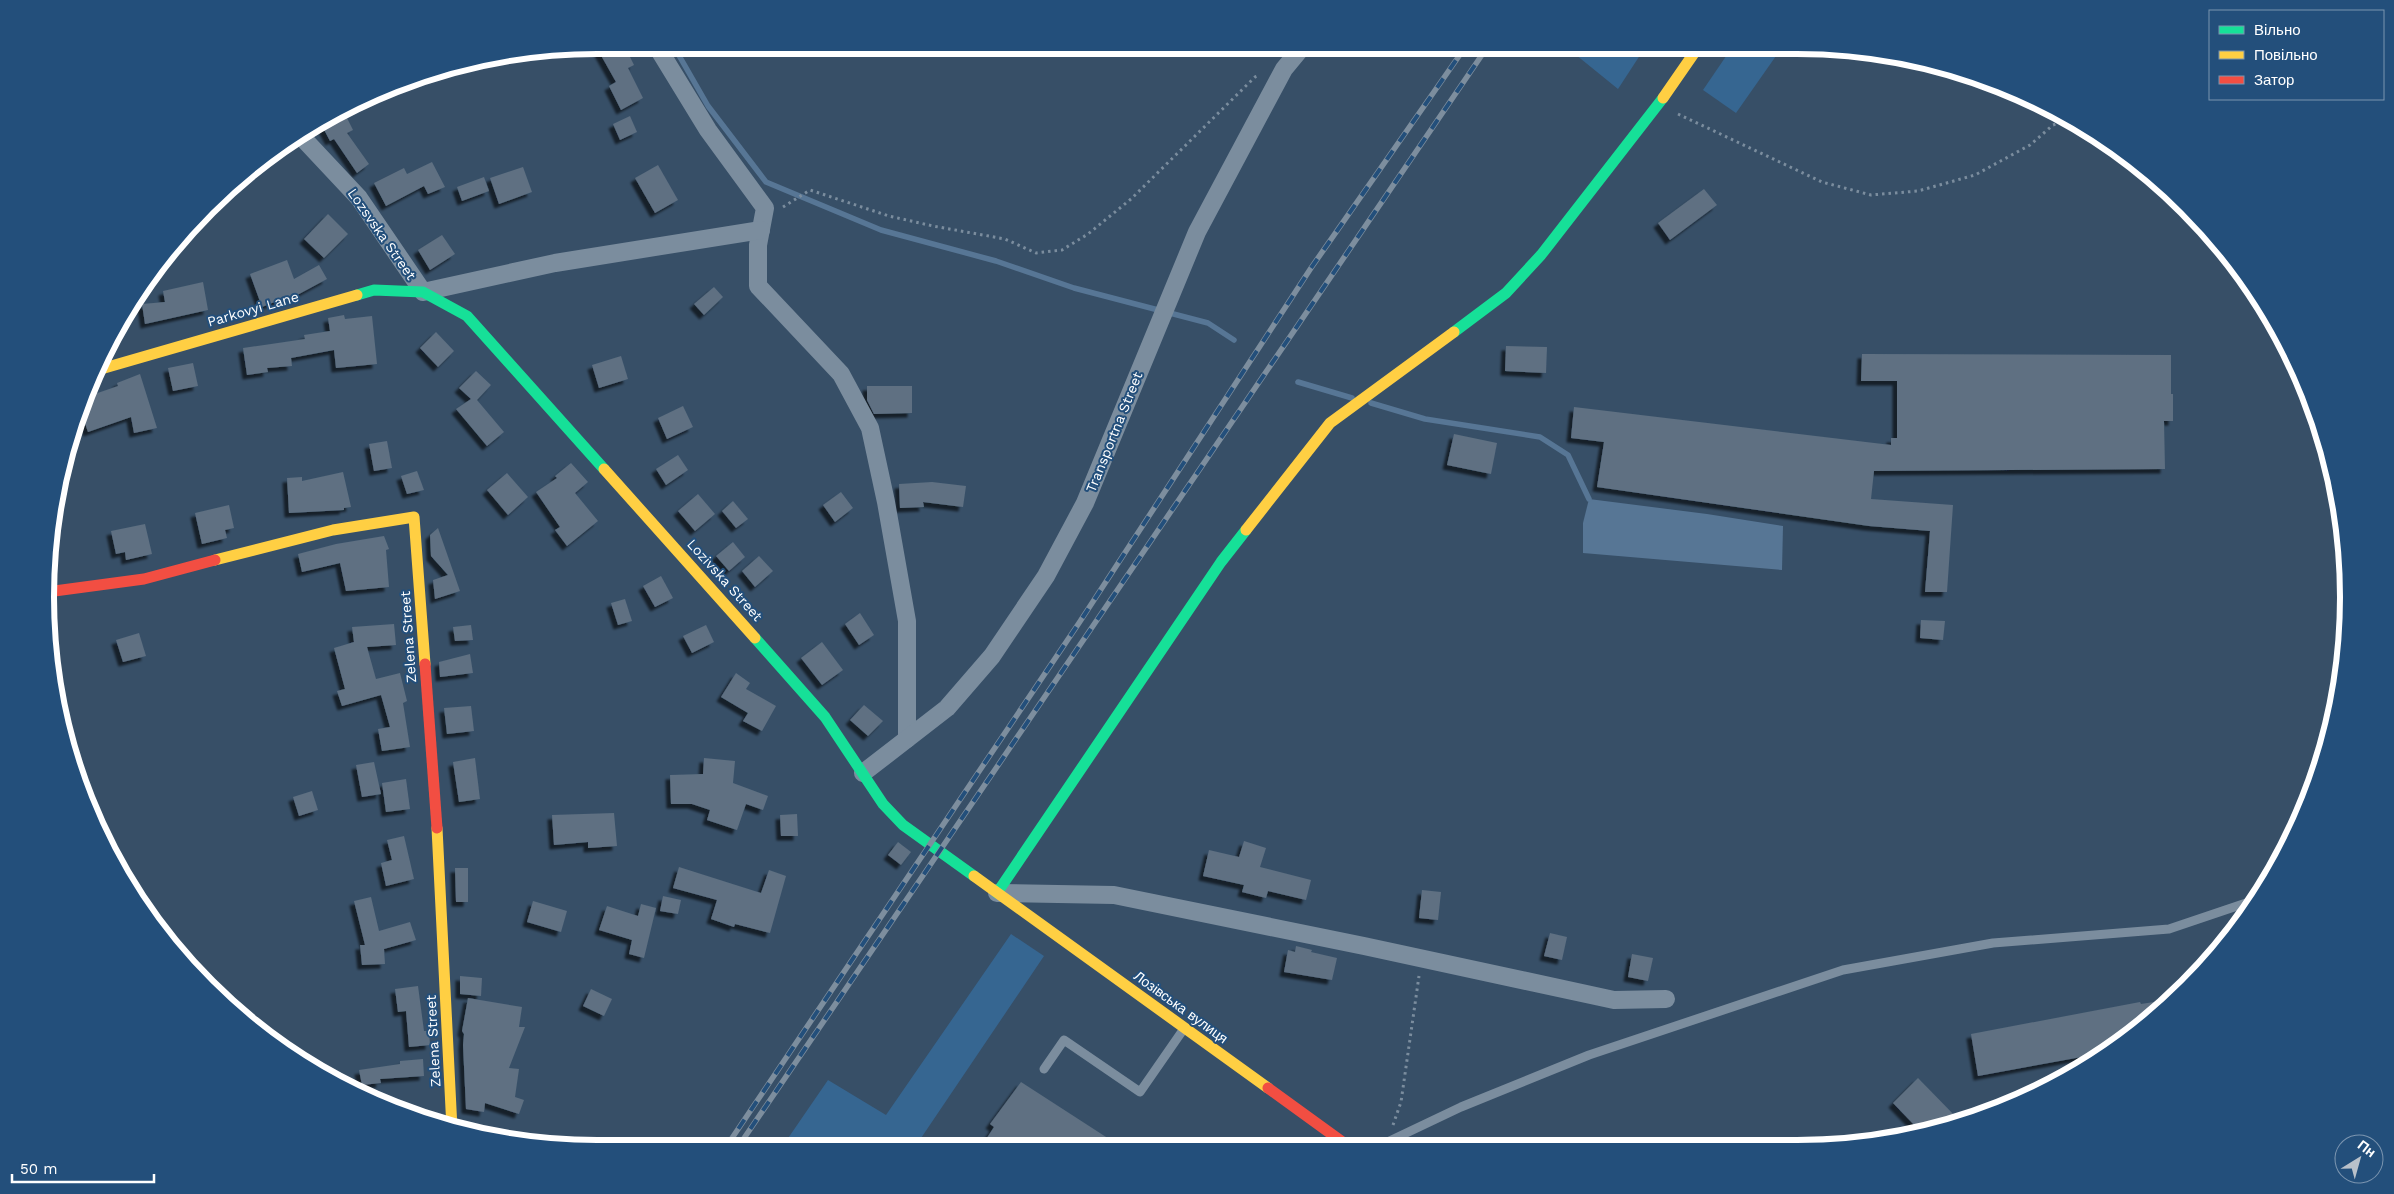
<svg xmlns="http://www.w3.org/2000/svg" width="2394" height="1194" viewBox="0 0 2394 1194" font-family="'Work Sans',sans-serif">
  <defs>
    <filter id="shadow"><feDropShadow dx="-4.5" dy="4.5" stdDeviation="1" flood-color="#0009"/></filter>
  </defs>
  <rect width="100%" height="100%" fill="#374f67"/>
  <!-- green -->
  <g fill="#366691">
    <polygon points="1565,46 1646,46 1618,89"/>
    <polygon points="1733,46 1783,46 1736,113 1703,90"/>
    <polygon points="1011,934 1044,956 915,1147 782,1147 828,1080 886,1115"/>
  </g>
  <!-- water -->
  <polygon fill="#577695" points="1589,499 1707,514 1783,526 1782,570 1583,553 1583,523"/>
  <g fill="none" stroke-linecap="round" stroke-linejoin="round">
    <!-- stream -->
    <g stroke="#577695" stroke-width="5.5">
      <polyline points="673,45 708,106 766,182 881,230 996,261 1074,288 1208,323 1234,340"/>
      <polyline points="1298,382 1352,398"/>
      <polyline points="1371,403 1425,419 1540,437 1568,455 1589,499"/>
    </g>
  </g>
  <!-- building -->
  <g fill="#5e7082" filter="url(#shadow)">
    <polygon points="608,45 624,45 634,65 628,68 643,98 621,110 609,86 616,82 598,50"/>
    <polygon points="343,110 353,130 347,133 369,164 357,173 334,139 330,141 320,122"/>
    <polygon points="630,116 637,132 620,140 613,124"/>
    <polygon points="432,162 445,187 428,194 424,186 386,206 374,183 404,168 407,174"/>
    <polygon points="658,165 678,200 655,213 635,178"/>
    <polygon points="523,167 532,192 499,204 490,178"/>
    <polygon points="484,177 489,191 462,201 457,187"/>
    <polygon points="1704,189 1717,205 1670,240 1658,223"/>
    <polygon points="328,214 348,234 324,258 304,239"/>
    <polygon points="442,235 455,254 430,270 418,250"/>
    <polygon points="287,260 294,279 319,265 327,279 288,300 287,297 262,307 250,274"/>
    <polygon points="203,282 208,310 145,324 142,304 165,302 163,291"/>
    <polygon points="714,287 723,297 704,315 694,304"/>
    <polygon points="344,315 345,319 372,316 377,364 336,368 334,350 291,358 292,366 267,368 268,372 247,375 243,348 305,339 304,335 330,331 328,318"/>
    <polygon points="436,332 454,351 438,367 420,348"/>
    <polygon points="1506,346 1547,347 1546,373 1505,371"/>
    <polygon points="1862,354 2171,355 2171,394 2173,394 2173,421 2164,421 2165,469 1874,471 1871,499 1953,505 1947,592 1925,592 1930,531 1869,526 1597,487 1604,442 1571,438 1574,407 1891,445 1891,438 1897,438 1897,381 1861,381"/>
    <polygon points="621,356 628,379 599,388 592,365"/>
    <polygon points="193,363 198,386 173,391 168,368"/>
    <polygon points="476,371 491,385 477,400 504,432 487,446 456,409 471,399 459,388"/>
    <polygon points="140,374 157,428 134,433 131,417 88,432 80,409 83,398 118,386 117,383"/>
    <polygon points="867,386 912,386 912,413 874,414 867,400"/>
    <polygon points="683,406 693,427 667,439 658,418"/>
    <polygon points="1454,434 1497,443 1491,474 1447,465"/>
    <polygon points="387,441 392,468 374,471 369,444"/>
    <polygon points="678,455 688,470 666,485 656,469"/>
    <polygon points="571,463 588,482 575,493 598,521 567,546 555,530 560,527 536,492 557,478 555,476"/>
    <polygon points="417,471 424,490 407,494 401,476"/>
    <polygon points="343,472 351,507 344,508 344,510 289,513 287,478 302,477 302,481"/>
    <polygon points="507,473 528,497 508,515 487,490"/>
    <polygon points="932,482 966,486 963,507 923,502 924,507 900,508 899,484"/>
    <polygon points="841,492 853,508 835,522 823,505"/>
    <polygon points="698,494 715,514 695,531 678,511"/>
    <polygon points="733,501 748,519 736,528 722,511"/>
    <polygon points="229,505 234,528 225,530 227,538 202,544 195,513"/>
    <polygon points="145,524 152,554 126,560 125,552 116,554 111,531"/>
    <polygon points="438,528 460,591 435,599 433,580 448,575 431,556 430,535"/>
    <polygon points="384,536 389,549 386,550 389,587 346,591 340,563 302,572 298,554 336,544"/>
    <polygon points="733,542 745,557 729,571 716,556"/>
    <polygon points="759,556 773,571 755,587 742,571"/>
    <polygon points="661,576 673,598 655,607 643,586"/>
    <polygon points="625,599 632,621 618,625 611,603"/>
    <polygon points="860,613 874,635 859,645 845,624"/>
    <polygon points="1921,620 1945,621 1943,640 1920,638"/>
    <polygon points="394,624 396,645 367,647 376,679 400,673 407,701 403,703 410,747 382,751 378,729 390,727 381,695 342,706 337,691 345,689 334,648 354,642 352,627"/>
    <polygon points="471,625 473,640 455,641 453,627"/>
    <polygon points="706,625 714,642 692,653 683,636"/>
    <polygon points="139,633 146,656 123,662 116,640"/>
    <polygon points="822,642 843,670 822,685 801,658"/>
    <polygon points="470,654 473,673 440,677 439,662"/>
    <polygon points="736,673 750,683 746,689 776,706 762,731 743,721 748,713 721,697"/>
    <polygon points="864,705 883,721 868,736 850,720"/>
    <polygon points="471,706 474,731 447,734 444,708"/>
    <polygon points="475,758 480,799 459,802 453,762"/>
    <polygon points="704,758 735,761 733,783 768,796 763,810 746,804 737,830 707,820 710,810 692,804 671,804 670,775 703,774"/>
    <polygon points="374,762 381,794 362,797 356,765"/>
    <polygon points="406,779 410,809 386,812 382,783"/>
    <polygon points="312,791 318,810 299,816 293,797"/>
    <polygon points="614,813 617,846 588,848 588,842 554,845 552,815"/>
    <polygon points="797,814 798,836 781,836 780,815"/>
    <polygon points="404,836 414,879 386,886 381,863 392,860 387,840"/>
    <polygon points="1244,841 1266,848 1260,867 1311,880 1306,900 1268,891 1266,898 1242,892 1244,885 1203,876 1209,850 1239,857"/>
    <polygon points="898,842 911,852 901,865 888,855"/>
    <polygon points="679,867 761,893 769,870 786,876 770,933 735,924 734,927 711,919 717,900 673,888"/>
    <polygon points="455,868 468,868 468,902 456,902"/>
    <polygon points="1422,890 1441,892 1438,920 1419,918"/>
    <polygon points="663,896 681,900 678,914 660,911"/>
    <polygon points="371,897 379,931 410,922 416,940 384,949 385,964 362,965 360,945 365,945 354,901"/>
    <polygon points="533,901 567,911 561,932 527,922"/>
    <polygon points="641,904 656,908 644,958 629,954 632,940 599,930 607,906 638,916"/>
    <polygon points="1550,933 1567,937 1562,960 1544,956"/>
    <polygon points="1296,946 1312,950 1311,952 1337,958 1332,980 1284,972 1288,950 1295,952"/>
    <polygon points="1632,954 1653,958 1648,981 1628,977"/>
    <polygon points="460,976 482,978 481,996 460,994"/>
    <polygon points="418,986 424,1031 429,1031 430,1045 409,1047 406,1011 398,1012 395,989"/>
    <polygon points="591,989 612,999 604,1016 583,1006"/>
    <polygon points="468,998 522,1007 519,1027 525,1027 509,1068 519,1069 515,1097 524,1100 519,1114 485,1103 484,1112 466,1109 463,1045 464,1034 462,1031"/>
    <polygon points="2167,1000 2109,1052 1978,1076 1971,1034 2140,1002 2141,1004"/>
    <polygon points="423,1059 424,1076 380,1079 381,1083 362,1085 359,1070 400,1064 400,1061"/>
    <polygon points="1918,1078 1959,1120 1920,1131 1893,1103"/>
    <polygon points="1021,1082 1120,1146 981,1147 994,1127 990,1124"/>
  </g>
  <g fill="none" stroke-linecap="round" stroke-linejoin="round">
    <!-- path -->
    <g stroke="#7b8d9e" stroke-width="3" stroke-dasharray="2.5 4" stroke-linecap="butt">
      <polyline points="1678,114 1822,182 1871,195 1918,191 1975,175 2030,145 2053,125 2069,119"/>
      <polyline points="783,207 810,190 889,216 933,226 1005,239 1036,253 1062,250 1088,234 1131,199 1255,77 1260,75"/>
      <polyline points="1393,1125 1401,1102 1419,976"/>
    </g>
    <!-- lane -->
    <g stroke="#7b8d9e" stroke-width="9">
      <polyline points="1044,1069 1064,1040 1140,1092 1183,1030"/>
      <polyline points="1379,1146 1461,1107 1589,1055 1843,970 1993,943 2169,929 2252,901"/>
    </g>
    <!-- street -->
    <g stroke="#7b8d9e" stroke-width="18">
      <polyline points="656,45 708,130 765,208 758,245 758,286 841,374 870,428 886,502 907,621 907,739"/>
      <polyline points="299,134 359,198 423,292 555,263 761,230"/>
      <polyline points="863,773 947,708 992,656 1046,576 1085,503 1197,232 1284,69 1303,46"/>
      <polyline points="997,893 1114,895 1364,946 1614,1000 1666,999"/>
    </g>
    <!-- fast -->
    <g stroke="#16e098" stroke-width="11">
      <polyline points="357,295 374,290 423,292 467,316 604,469"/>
      <polyline points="1454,332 1506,293 1541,255 1663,98"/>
      <polyline points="755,638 825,717 883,804 903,825 974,876"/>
      <polyline points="997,893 1221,562 1246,530"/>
    </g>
    <!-- slow -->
    <g stroke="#ffcf43" stroke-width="11">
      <polyline points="1663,98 1699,46"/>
      <polyline points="94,371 357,295"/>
      <polyline points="604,469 755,638"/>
      <polyline points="1246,530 1330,423 1454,332"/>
      <polyline points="215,560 333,530 414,517 425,664"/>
      <polyline points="437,828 452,1129"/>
      <polyline points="974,876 1268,1088"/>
    </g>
    <!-- jam -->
    <g stroke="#f24e42" stroke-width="11">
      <polyline points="47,592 144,579 215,560"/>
      <polyline points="425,664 437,828"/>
      <polyline points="1268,1088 1348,1146"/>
    </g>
    <!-- rail casing -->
    <g stroke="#7d8e9e" stroke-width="5.5">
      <g id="rail">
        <polyline points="726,1147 1079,623 1311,268 1466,46"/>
        <polyline points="738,1147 1488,46"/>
      </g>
    </g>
    <!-- rail -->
    <use href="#rail" stroke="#234f7b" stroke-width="4" stroke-dasharray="11" stroke-linecap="butt"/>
  </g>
  <g text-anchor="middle" stroke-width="4" stroke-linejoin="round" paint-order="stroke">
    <!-- street labels -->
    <g font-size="14" fill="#fff" stroke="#234f7b">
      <text transform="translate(382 234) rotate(55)" y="5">Lozsvska Street</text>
      <text transform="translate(253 309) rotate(-16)" y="5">Parkovyi Lane</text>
      <text transform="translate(1114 432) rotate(-68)" y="5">Transportna Street</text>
      <text transform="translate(725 580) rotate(48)" y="5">Lozivska Street</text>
      <text transform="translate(408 637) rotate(-94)" y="5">Zelena Street</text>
      <text transform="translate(1181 1007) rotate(36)" y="5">Лозівська вулиця</text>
      <text transform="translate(433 1041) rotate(-93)" y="5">Zelena Street</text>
    </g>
  </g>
  <!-- crop -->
  <path d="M0 0H2394V1194H0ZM597 54H1797A543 543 0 0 1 2340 597V597A543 543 0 0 1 1797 1140H597A543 543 0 0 1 54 597V597A543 543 0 0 1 597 54Z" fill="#234f7b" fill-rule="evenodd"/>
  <path fill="none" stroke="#fff" stroke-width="6" d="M597 54H1797A543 543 0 0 1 2340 597V597A543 543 0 0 1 1797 1140H597A543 543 0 0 1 54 597V597A543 543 0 0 1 597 54Z"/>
  <!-- legend -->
  <rect x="2209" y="10" width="175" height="90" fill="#234f7b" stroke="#7b95b0"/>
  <rect x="2219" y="26" width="25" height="8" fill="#16e098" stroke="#7b95b0"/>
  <text x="2254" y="35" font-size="15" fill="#ffffff">Вільно</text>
  <rect x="2219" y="51" width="25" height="8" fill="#ffcf43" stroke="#7b95b0"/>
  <text x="2254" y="60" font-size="15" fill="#ffffff">Повільно</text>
  <rect x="2219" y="76" width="25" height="8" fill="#f24e42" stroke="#7b95b0"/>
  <text x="2254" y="85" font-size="15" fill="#ffffff">Затор</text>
  <!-- north arrow -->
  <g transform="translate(2359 1159) rotate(37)"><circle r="24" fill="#234f7b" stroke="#7b95b0"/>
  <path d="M0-4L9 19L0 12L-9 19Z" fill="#b9c1ca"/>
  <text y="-8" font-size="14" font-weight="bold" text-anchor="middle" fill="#ffffff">Пн</text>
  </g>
  <!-- scale -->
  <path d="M12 1174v8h142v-8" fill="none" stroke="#ffffff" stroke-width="2.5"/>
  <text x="20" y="1174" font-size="15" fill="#ffffff" stroke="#234f7b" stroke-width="4" paint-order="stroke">50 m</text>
</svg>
